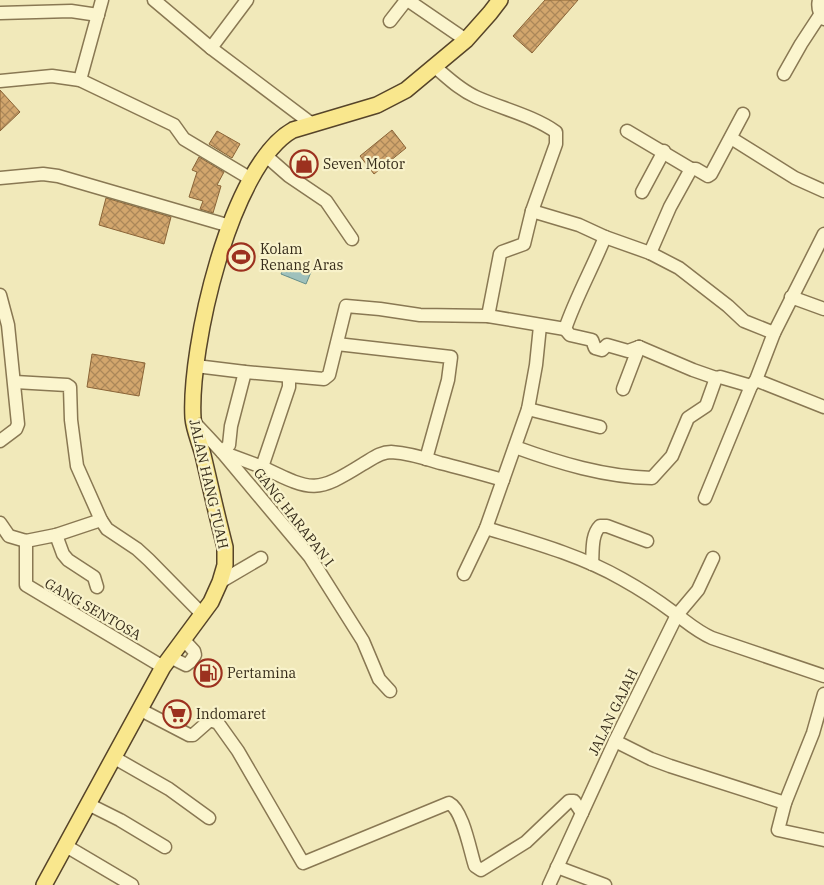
<svg xmlns="http://www.w3.org/2000/svg" width="824" height="885" viewBox="0 0 824 885" font-family="'IBM Plex Serif',serif">
  <defs>
    <pattern id="water-ripples" width="26" height="14" patternUnits="userSpaceOnUse" patternTransform="scale(1.25)"><rect width="26" height="14" fill="#9fc1bc"/><path d="M2 4q2-2 4 0t4 0M15 11q2-2 4 0t4 0" fill="none" stroke="#829d98"/></pattern>
    <pattern id="building-cross-hatch" width="8" height="8" patternUnits="userSpaceOnUse" patternTransform="scale(1.25)"><rect width="8" height="8" fill="#d2a66d"/><path d="M0 0l8 8M0 8l8-8" fill="none" stroke="#ab8759"/></pattern>
  </defs>
  <rect width="100%" height="100%" fill="#f1e9ba"/>
  <!-- water -->
  <polygon fill="url(#water-ripples)" stroke="#668f8b" points="286,262 311,272 306,284 281,274"/>
  <!-- building -->
  <g fill="url(#building-cross-hatch)" stroke="#8a6437">
    <polygon points="545,0 578,0 532,53 513,36"/>
    <polygon points="0,90 20,112 0,131"/>
    <polygon points="392,130 406,148 374,174 360,156"/>
    <polygon points="217,131 240,144 232,158 209,144"/>
    <polygon points="299,155 314,166 309,173 294,161"/>
    <polygon points="199,157 224,172 217,185 221,186 213,213 200,209 203,201 189,197 197,172 192,170"/>
    <polygon points="106,198 171,217 164,244 99,225"/>
    <polygon points="92,354 145,363 139,396 87,387"/>
  </g>
  <g fill="none" stroke-linecap="round" stroke-linejoin="round">
    <!-- minor casing -->
    <g stroke="#897853" stroke-width="15">
      <g id="minor">
        <polyline points="154,0 211,48 312,124"/>
        <path d="M819 0C817 8 819 13 824 19"/>
        <polyline points="0,13 71,11 98,15"/>
        <polyline points="390,21 404,3 409,1 466,40"/>
        <polyline points="211,48 247,0"/>
        <path d="M435 67C448 78 460 90 476 97 500 108 534 116 556 132V144L532 211 524 244 502 252 500 254 488 316"/>
        <polyline points="784,74 801,44 820,15"/>
        <polyline points="80,80 102,0"/>
        <polyline points="0,81 52,76 80,80 174,125 184,139 251,179"/>
        <polyline points="627,131 691,169"/>
        <polyline points="731,138 795,178 824,191"/>
        <polyline points="265,155 289,176 326,201 352,239"/>
        <polyline points="0,178 43,174 58,176 230,226"/>
        <polyline points="642,192 664,151"/>
        <polyline points="532,211 579,225 605,237 650,253 679,268 728,306 744,321 774,333"/>
        <polyline points="650,253 670,207 691,169 696,169 708,176 711,174 743,114"/>
        <polyline points="0,295 8,325 18,424 16,429 0,441"/>
        <polyline points="791,297 824,309"/>
        <polyline points="565,329 570,335 592,340 595,348 602,350 607,345 628,351 639,347"/>
        <polyline points="337,344 451,357 448,380 426,459"/>
        <polyline points="639,347 693,370 716,378 720,377 751,386"/>
        <path d="M196 366 245 372 324 379 329 375 346 306 380 309 420 315 488 316 565 329C576 297 592 269 605 237"/>
        <polyline points="245,372 231,426 229,445 222,452 262,467 289,387 289,377"/>
        <polyline points="756,380 824,407"/>
        <polyline points="15,382 67,385 70,387 71,420 77,466 101,520 107,529 137,549 149,560 202,614"/>
        <polyline points="623,389 639,347"/>
        <polyline points="528,409 600,427"/>
        <polyline points="193,421 222,452 310,557 363,641 379,679 390,691"/>
        <path d="M515 447C559 463 605 477 652 478L672 456 688 418 706 406 716 378"/>
        <path d="M262 467C312 491 315 494 363 464 372 459 380 452 391 452 407 453 425 458 440 463 461 468 482 474 503 480"/>
        <polyline points="705,498 751,386 756,380 774,333 824,234"/>
        <polyline points="0,523 9,536 26,541 56,535 63,554 68,560 94,577 97,587"/>
        <path d="M486 528C532 542 580 555 622 579 640 589 657 600 673 612 687 622 696 631 712 638L824 676"/>
        <polyline points="56,535 101,520"/>
        <polyline points="26,541 26,585 163,667"/>
        <path d="M592 564C593 552 591 535 600 526H607L647 541"/>
        <polyline points="464,574 486,528 528,409 536,365 540,326"/>
        <polyline points="220,582 261,558"/>
        <polyline points="170,657 186,665 190,662 195,655 194,651 183,639"/>
        <polyline points="824,694 813,733 785,803 778,830 824,840"/>
        <path d="M139 709 189 735H193L210 720 218 723 238 751 303 863 449 803C463 810 470 851 475 866L481 870 526 842 569 801H574L582 813"/>
        <polyline points="615,741 651,759 670,766 785,803"/>
        <polyline points="113,757 169,789 209,818"/>
        <polyline points="88,804 120,820 165,847"/>
        <polyline points="66,846 132,885"/>
        <polyline points="557,867 605,885"/>
        <polyline points="549,885 615,741 677,615 698,590 713,558"/>
      </g>
    </g>
    <!-- major casing -->
    <g stroke="#564429" stroke-width="18">
      <path id="major" d="M44 885 163 667 211 602 220 582 225 565V547C217 516 210 485 203 455 200 443 194 430 193 418 189 349 230 165 293 130L377 105 406 90 466 40 490 13 500 0"/>
    </g>
    <!-- minor -->
    <use href="#minor" stroke="#fbf5ce" stroke-width="12"/>
    <!-- major -->
    <use href="#major" stroke="#f9e78d" stroke-width="15"/>
  </g>
  <!-- icons -->
  <defs>
    <g id="shop-ring" transform="scale(1.4375)"><circle r="9.5" fill="#f8f2ca" stroke="#9c311f" stroke-width="1.5"/><path d="M-5-2.5h2.3a2.7 3.5 0 0 1 5.4 0H5L5.5 6h-11ZM-1.5-2.5h3a1.5 2.3 0 0 0-3 0Z" fill="#9c311f"/></g>
    <g id="stadium-ring" transform="scale(1.4375)"><circle r="9.5" fill="#f8f2ca" stroke="#9c311f" stroke-width="1.5"/><path d="M0-5a6.5 5 0 1 0 0 10a6.5 5 0 1 0 0-10ZM-3.5-1.8h7v3.6h-7Z" fill="#9c311f"/></g>
    <g id="fuel-ring" transform="scale(1.4375)"><circle r="9.5" fill="#f8f2ca" stroke="#9c311f" stroke-width="1.5"/><path d="M-5.5-6h7V0h2V4h1.3V-2.5L3-4.5l.8-.8L6-3V5H2.5V1h-1V6h-7ZM-4.2-4.7v3.2H.2V-4.7Z" fill="#9c311f"/></g>
    <g id="supermarket-ring" transform="scale(1.4375)"><circle r="9.5" fill="#f8f2ca" stroke="#9c311f" stroke-width="1.5"/><path d="M-6-5.5h2.5l.6 2H6L4.5 2H-2.5L-4.4-4H-6ZM-1.5 3.2a1.3 1.3 0 1 0 .1 0ZM3 3.2a1.3 1.3 0 1 0 .1 0Z" fill="#9c311f"/></g>
  </defs>
  <g fill-rule="evenodd">
    <use href="#shop-ring" x="304" y="164"/>
    <use href="#stadium-ring" x="241" y="257"/>
    <use href="#fuel-ring" x="208" y="673"/>
    <use href="#supermarket-ring" x="177" y="714"/>
  </g>
  <g text-anchor="middle" stroke-width="4.5" stroke-linejoin="round" paint-order="stroke">
    <!-- poi labels -->
    <g font-size="14" fill="#362c1a" stroke="#f8f2ca" text-anchor="start">
      <text x="323" y="169">Seven Motor</text>
      <text x="260" y="254">Kolam<tspan x="260" dy="16">Renang Aras</tspan></text>
      <text x="227" y="678">Pertamina</text>
      <text x="196" y="719">Indomaret</text>
    </g>
    <!-- street labels -->
    <g font-size="14" fill="#362c1a" stroke="#f8f2ca">
      <text transform="translate(209 484) rotate(77)" y="5">JALAN HANG TUAH</text>
      <text transform="translate(294 517) rotate(52)" y="5">GANG HARAPAN I</text>
      <text transform="translate(93 609) rotate(30)" y="5">GANG SENTOSA</text>
      <text transform="translate(613 712) rotate(-64)" y="5">JALAN GAJAH</text>
    </g>
  </g>
</svg>
